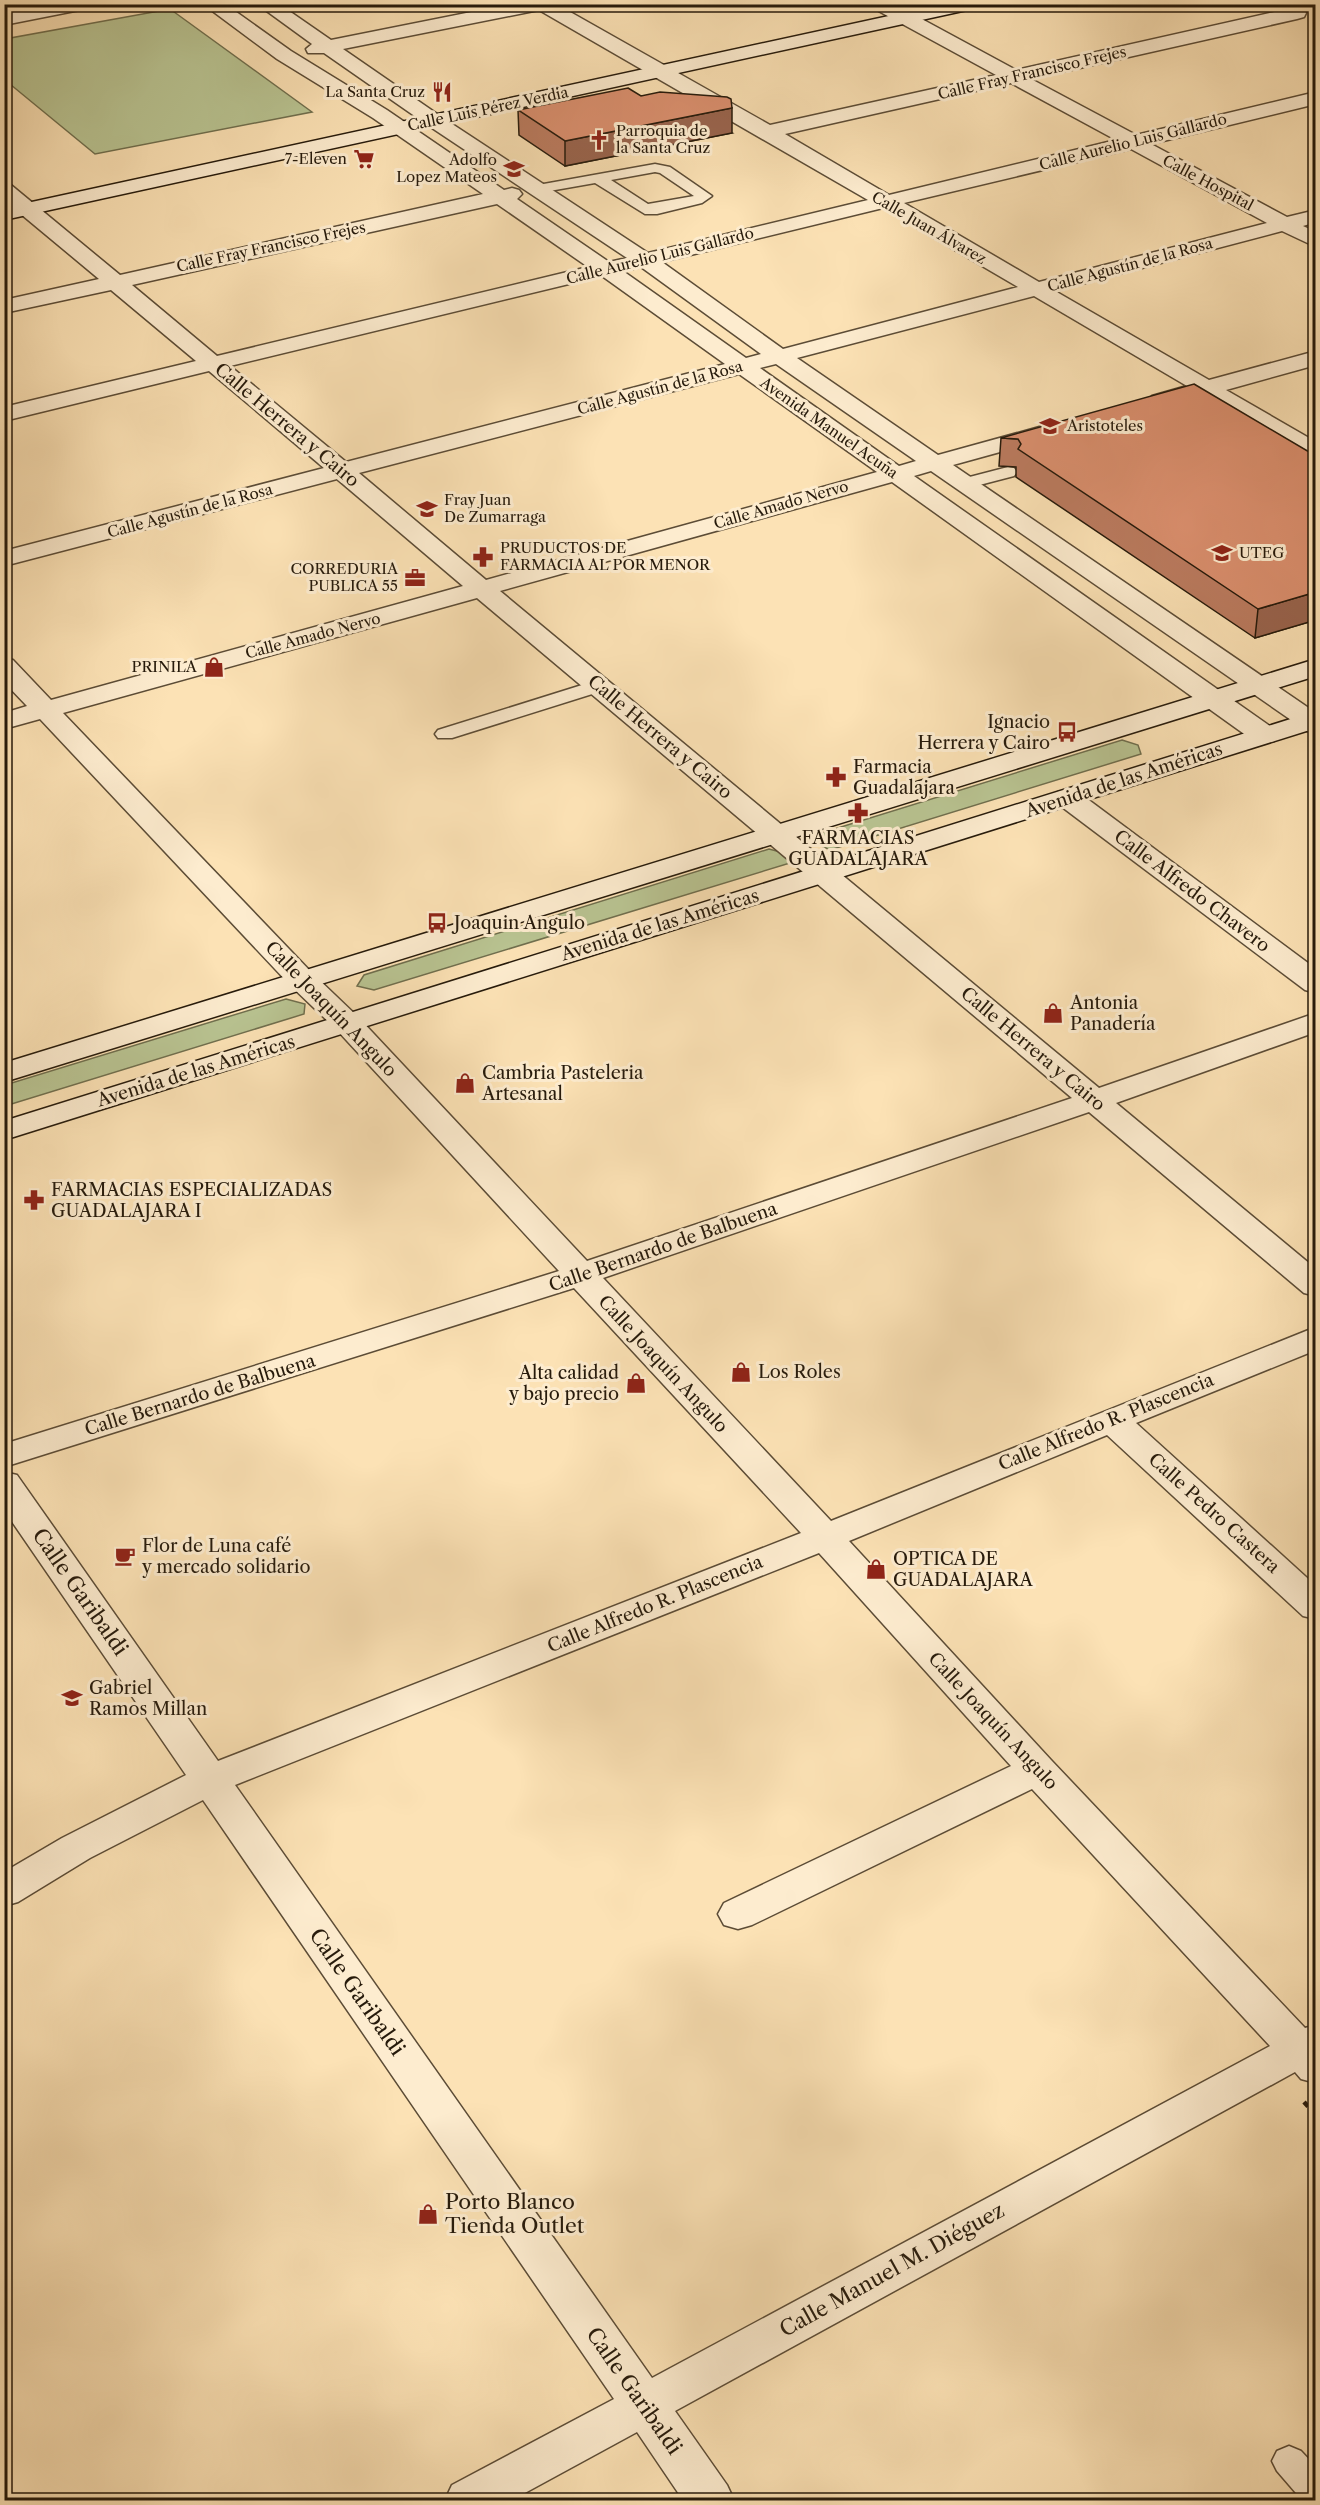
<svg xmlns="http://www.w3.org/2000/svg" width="1320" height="2505" viewBox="0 0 1320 2505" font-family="'Libre Caslon Text',serif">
  <rect width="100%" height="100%" fill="#fce2b5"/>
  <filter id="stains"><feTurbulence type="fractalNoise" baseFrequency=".00333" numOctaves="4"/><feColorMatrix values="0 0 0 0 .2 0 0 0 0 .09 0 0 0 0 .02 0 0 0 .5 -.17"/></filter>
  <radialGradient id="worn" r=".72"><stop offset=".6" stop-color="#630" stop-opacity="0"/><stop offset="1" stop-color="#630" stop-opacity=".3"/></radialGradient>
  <!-- green -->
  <g fill="#b9c492" stroke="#706f4e" stroke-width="1.5">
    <polygon points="170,9 312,112 95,154 5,80 5,39"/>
    <polygon points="1122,740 1138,745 1141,754 830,850 817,844 815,835"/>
    <polygon points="769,849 788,854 790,863 374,990 357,986 364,975"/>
    <polygon points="286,999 305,1004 304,1014 5,1106 5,1085"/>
  </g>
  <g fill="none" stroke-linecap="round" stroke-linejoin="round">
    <!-- lane casing -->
    <g stroke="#5c4c36" stroke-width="3">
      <g id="lane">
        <path d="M655 164 670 167 712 196 702 203 657 214H645L595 183 538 193 531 189 538 185ZM655 172 660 173 694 196 648 204 611 180Z"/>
        <polygon points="1008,467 1014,468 1017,472 1014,476 964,489 958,488 955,484 958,480"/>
        <polygon points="598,680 605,682 608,686 605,690 452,738 438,738 435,734 438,730"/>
        <polygon points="1289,2446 1301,2451 1316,2467 1316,2500 1302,2500 1277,2471 1272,2461 1277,2451"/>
      </g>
    </g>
    <!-- street casing -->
    <g stroke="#5c4c36" stroke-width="3">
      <g id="street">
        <polygon points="55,4 94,4 85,9 4,25 4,14"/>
        <path d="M203 4H225L291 51 387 110 504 190 512 188 519 190 522 194 517 199 609 262 627 258 429 126 324 53H308L306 49 312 44 257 4H279L331 40 511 4H556L770 125 996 75 873 8 870 4H894L1016 70 1297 7 1304 9 1306 13 1304 17 1297 19 1031 79 1136 135 1316 92V104L1151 144 1287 217 1316 210V222L1303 226 1316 232V247L1282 231 1055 291 1209 380 1316 351V365L1226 390 1316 442V459L1308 457 1204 396 1160 408 1152 406 1149 401 1152 396 1187 386 1034 296 797 358 938 455 1043 426 1051 428 1055 433 1051 438 953 465 1316 713V733L1307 731 931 471 914 476 1274 729 1277 735 1274 741 1264 743 1254 741 892 482 500 591 1099 1088 1316 1013V1032L1116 1103 1316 1269V1296L1304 1293 1089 1112 603 1278 831 1521 1316 1327V1350L1136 1423 1316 1586V1619L1303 1616 1107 1435 849 1541 1051 1760 1305 2028 1316 2025V2083L1301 2079 1295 2072 675 2411 727 2485 734 2500H683L637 2432 512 2500H445L452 2485 614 2399 203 1800 90 1858 18 1902 4 1906V1872L62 1838 186 1775 4 1510V1472L17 1475 218 1761 801 1533 574 1288 4 1467V1444L559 1271 336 1029 291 986 40 719 4 729V713L27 706 4 682V658L13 660 51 700 463 586 337 479 4 566V551L324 468 209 371 4 421V407L196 361 111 290 4 313V300L99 279 4 200V183L11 185 120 275 483 194 373 118 277 59ZM539 10 868 200 648 253 443 118 343 49ZM1011 83 1116 140 889 195 785 134ZM1131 149 1267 223 1039 282 904 203ZM497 204 588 267 217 356 132 285ZM883 208 1018 287 783 349 662 262ZM641 267 761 354 746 358 623 271ZM602 276 725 364 346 462 230 366ZM776 364 916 461 899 466 760 368ZM739 374 877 472 486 580 359 473ZM477 598 1072 1098 587 1261 358 1017 313 974 63 713ZM819 1553 1011 1766 724 1903 718 1914 724 1925 738 1929 752 1925 1032 1789 1270 2046 652 2378 235 1785Z"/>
        <polygon points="1068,790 1078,792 1316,969 1316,993 1305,990 1058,804 1054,798 1058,792"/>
      </g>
    </g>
    <!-- secondary casing -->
    <g stroke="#261a0b" stroke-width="3">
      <g id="secondary">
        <polygon points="944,4 981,4 972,9 4,220 4,208"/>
        <polygon points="1316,659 1316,676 4,1082 4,1063"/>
        <polygon points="1316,711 1316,728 4,1140 4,1121"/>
      </g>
    </g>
    <!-- path -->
    <polyline stroke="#261a0b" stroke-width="4.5" stroke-dasharray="6 4" stroke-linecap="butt" points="1304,2102 1316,2115"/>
    <!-- lane -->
    <use href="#lane" fill="#fdeccf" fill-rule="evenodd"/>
    <!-- street -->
    <use href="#street" fill="#fdeccf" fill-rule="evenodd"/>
    <!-- secondary -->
    <use href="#secondary" fill="#fdeccf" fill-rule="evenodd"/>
  </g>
  <!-- wall -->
  <g fill="#bb7b5f" stroke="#261a0b" stroke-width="1.5">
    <polygon points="641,96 732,133 565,166 519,135 518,110"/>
    <polygon points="1001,438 1316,456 1316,620 1255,638 1016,477 1016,467 999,466"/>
  </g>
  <!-- shaded-wall -->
  <g fill="#99644d" stroke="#261a0b" stroke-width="1.5">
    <polygon points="732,108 732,133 565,166 565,141"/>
    <polygon points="1316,592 1316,620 1255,638 1258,609"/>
  </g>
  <!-- building -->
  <g fill="#da8f6e" stroke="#261a0b" stroke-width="1.5">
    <polygon points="628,88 641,96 660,92 727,97 731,99 732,108 565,141 518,110"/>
    <polygon points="1194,384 1316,456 1316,592 1258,609 1018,449 1021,444 1018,439 1001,438"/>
  </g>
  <!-- icons -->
  <defs>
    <g id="restaurant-bare" transform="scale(1.62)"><path d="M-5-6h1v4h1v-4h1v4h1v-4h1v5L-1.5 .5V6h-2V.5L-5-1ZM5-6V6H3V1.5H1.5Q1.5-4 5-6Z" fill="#8f2418" stroke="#fdeccf" stroke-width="2.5" paint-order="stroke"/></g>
    <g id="church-bare" transform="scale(1.62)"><path d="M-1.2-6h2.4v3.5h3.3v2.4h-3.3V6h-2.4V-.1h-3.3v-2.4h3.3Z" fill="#8f2418" stroke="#fdeccf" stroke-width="2.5" paint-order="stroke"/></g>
    <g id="supermarket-bare" transform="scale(1.62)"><path d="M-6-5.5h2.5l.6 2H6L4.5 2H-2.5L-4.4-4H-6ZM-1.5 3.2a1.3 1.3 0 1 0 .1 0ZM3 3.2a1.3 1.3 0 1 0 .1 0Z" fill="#8f2418" stroke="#fdeccf" stroke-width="2.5" paint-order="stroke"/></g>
    <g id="school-bare" transform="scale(1.62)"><path d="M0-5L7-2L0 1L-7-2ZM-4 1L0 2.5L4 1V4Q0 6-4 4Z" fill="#8f2418" stroke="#fdeccf" stroke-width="2.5" paint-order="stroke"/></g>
    <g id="university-bare" transform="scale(1.62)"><path d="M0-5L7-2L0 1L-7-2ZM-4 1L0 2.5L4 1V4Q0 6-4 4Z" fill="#8f2418" stroke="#fdeccf" stroke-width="2.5" paint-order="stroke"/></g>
    <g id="pharmacy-bare" transform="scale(1.62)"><path d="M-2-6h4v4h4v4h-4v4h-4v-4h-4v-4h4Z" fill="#8f2418" stroke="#fdeccf" stroke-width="2.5" paint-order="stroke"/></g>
    <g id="office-bare" transform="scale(1.62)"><path d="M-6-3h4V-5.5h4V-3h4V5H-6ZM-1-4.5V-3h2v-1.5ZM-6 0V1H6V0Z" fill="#8f2418" stroke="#fdeccf" stroke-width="2.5" paint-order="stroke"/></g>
    <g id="shop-bare" transform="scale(1.62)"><path d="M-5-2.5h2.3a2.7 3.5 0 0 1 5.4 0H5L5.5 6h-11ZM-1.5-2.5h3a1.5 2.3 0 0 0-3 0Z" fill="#8f2418" stroke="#fdeccf" stroke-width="2.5" paint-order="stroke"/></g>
    <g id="bus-bare" transform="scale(1.62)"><path d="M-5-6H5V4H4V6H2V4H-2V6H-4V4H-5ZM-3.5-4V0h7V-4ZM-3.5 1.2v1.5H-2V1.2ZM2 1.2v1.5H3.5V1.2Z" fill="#8f2418" stroke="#fdeccf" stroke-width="2.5" paint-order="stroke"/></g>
    <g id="cafe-bare" transform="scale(1.62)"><path d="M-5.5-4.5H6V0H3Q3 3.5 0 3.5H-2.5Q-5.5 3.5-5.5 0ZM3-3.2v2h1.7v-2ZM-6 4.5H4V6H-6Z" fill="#8f2418" stroke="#fdeccf" stroke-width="2.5" paint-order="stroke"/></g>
  </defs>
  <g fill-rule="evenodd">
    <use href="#restaurant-bare" x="442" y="92"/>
    <use href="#church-bare" x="599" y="140"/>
    <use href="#supermarket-bare" x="364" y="159"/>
    <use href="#school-bare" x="514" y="169"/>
    <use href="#university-bare" x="1050" y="426"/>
    <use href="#school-bare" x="427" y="509"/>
    <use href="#university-bare" x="1222" y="553"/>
    <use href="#pharmacy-bare" x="483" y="557"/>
    <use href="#office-bare" x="415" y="578"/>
    <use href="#shop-bare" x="214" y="667"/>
    <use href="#bus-bare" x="1067" y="732"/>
    <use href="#pharmacy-bare" x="836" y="777"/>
    <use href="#pharmacy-bare" x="858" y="813"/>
    <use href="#bus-bare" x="437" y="923"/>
    <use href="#shop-bare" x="1053" y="1013"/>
    <use href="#shop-bare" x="465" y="1083"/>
    <use href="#pharmacy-bare" x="34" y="1200"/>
    <use href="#shop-bare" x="741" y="1372"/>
    <use href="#shop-bare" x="636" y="1383"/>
    <use href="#cafe-bare" x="125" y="1556"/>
    <use href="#shop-bare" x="876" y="1569"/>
    <use href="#school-bare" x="72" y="1698"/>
    <use href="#shop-bare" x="428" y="2214"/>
  </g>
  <g text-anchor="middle" stroke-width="6" stroke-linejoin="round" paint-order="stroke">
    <!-- far-street labels -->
    <g font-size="15" fill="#261a0b" stroke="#fdeccf">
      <text transform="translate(1032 73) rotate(-13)" y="5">Calle Fray Francisco Frejes</text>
      <text transform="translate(488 109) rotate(-12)" y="5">Calle Luis Pérez Verdia</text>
      <text transform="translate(1133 142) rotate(-14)" y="5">Calle Aurelio Luis Gallardo</text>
      <text transform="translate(1208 183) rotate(28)" y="5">Calle Hospital</text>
      <text transform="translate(929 228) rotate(30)" y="5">Calle Juan Álvarez</text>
      <text transform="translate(271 247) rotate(-12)" y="5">Calle Fray Francisco Frejes</text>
      <text transform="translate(660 256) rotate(-14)" y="5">Calle Aurelio Luis Gallardo</text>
      <text transform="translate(1130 265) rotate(-15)" y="5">Calle Agustín de la Rosa</text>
      <text transform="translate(660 388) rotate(-15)" y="5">Calle Agustín de la Rosa</text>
      <text transform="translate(829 428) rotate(35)" y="5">Avenida Manuel Acuña</text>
      <text transform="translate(781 505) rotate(-16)" y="5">Calle Amado Nervo</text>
      <text transform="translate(190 511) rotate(-15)" y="5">Calle Agustín de la Rosa</text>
      <text transform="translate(313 636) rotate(-15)" y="5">Calle Amado Nervo</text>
    </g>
    <!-- far-poi labels -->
    <g font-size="15" fill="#261a0b" stroke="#fdeccf" text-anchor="end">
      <text x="425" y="97">La Santa Cruz</text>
      <text x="616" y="136" text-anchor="start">Parroquia de<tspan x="616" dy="17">la Santa Cruz</tspan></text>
      <text x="347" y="164">7-Eleven</text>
      <text x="497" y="165">Adolfo<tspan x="497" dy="17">Lopez Mateos</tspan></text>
      <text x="1067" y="431" text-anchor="start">Aristoteles</text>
      <text x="444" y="505" text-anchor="start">Fray Juan<tspan x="444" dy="17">De Zumarraga</tspan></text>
      <text x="500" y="553" text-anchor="start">PRUDUCTOS DE<tspan x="500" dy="17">FARMACIA AL POR MENOR</tspan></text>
      <text x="1239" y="558" text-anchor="start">UTEG</text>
      <text x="398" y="574">CORREDURIA<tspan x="398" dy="17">PUBLICA 55</tspan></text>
      <text x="197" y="672">PRINILA</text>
    </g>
    <!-- street labels -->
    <g font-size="18" fill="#261a0b" stroke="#fdeccf">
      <text transform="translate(287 425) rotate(40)" y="6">Calle Herrera y Cairo</text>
      <text transform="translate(660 737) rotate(40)" y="6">Calle Herrera y Cairo</text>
      <text transform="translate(1124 780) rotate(-18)" y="6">Avenida de las Américas</text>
      <text transform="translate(1192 891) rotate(37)" y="6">Calle Alfredo Chavero</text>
      <text transform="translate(660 925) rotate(-17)" y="6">Avenida de las Américas</text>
      <text transform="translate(331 1009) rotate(46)" y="6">Calle Joaquín Angulo</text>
      <text transform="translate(1033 1049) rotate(40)" y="6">Calle Herrera y Cairo</text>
      <text transform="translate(196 1071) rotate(-17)" y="6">Avenida de las Américas</text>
      <text transform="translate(663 1247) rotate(-19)" y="6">Calle Bernardo de Balbuena</text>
      <text transform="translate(663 1364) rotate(47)" y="6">Calle Joaquín Angulo</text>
      <text transform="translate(200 1395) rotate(-17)" y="6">Calle Bernardo de Balbuena</text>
      <text transform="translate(1106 1422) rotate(-22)" y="6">Calle Alfredo R. Plascencia</text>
      <text transform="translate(1214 1513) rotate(42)" y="6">Calle Pedro Castera</text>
      <text transform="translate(655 1604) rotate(-22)" y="6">Calle Alfredo R. Plascencia</text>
      <text transform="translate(993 1721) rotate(47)" y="6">Calle Joaquín Angulo</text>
    </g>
    <!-- poi labels -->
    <g font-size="18" fill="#261a0b" stroke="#fdeccf" text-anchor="start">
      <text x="1050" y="728" text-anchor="end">Ignacio<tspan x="1050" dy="21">Herrera y Cairo</tspan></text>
      <text x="853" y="773">Farmacia<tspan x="853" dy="21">Guadalajara</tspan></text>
      <text x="858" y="844" text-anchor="middle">FARMACIAS<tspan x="858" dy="21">GUADALAJARA</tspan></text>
      <text x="454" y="929">Joaquin Angulo</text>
      <text x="1070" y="1009">Antonia<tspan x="1070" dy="21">Panadería</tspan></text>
      <text x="482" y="1079">Cambria Pasteleria<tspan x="482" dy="21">Artesanal</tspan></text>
      <text x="51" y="1196">FARMACIAS ESPECIALIZADAS<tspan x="51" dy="21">GUADALAJARA I</tspan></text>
      <text x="758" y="1378">Los Roles</text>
      <text x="619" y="1379" text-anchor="end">Alta calidad<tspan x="619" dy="21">y bajo precio</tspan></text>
      <text x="142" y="1552">Flor de Luna café<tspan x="142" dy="21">y mercado solidario</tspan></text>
      <text x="893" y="1565">OPTICA DE<tspan x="893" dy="21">GUADALAJARA</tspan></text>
      <text x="89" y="1694">Gabriel<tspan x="89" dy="21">Ramos Millan</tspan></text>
    </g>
    <!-- near-street labels -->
    <g font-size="21" fill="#261a0b" stroke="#fdeccf">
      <text transform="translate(80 1592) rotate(55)" y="7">Calle Garibaldi</text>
      <text transform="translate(357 1992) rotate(55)" y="7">Calle Garibaldi</text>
      <text transform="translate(892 2270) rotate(-29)" y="7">Calle Manuel M. Diéguez</text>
      <text transform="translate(634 2391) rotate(55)" y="7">Calle Garibaldi</text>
    </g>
    <!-- near-poi labels -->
    <g font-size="21" fill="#261a0b" stroke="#fdeccf" text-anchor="start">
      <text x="445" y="2209">Porto Blanco<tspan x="445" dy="24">Tienda Outlet</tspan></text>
    </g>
  </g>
  <!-- margin -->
  <rect width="1320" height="2505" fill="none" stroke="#fce2b5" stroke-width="24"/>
  <rect x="6" y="6" width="1308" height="2493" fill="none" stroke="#261a0b" stroke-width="3"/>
  <rect x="12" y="12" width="1296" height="2481" fill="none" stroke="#261a0b" stroke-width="1.5"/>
  <rect width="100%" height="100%" filter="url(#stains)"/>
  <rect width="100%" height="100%" fill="url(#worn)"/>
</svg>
